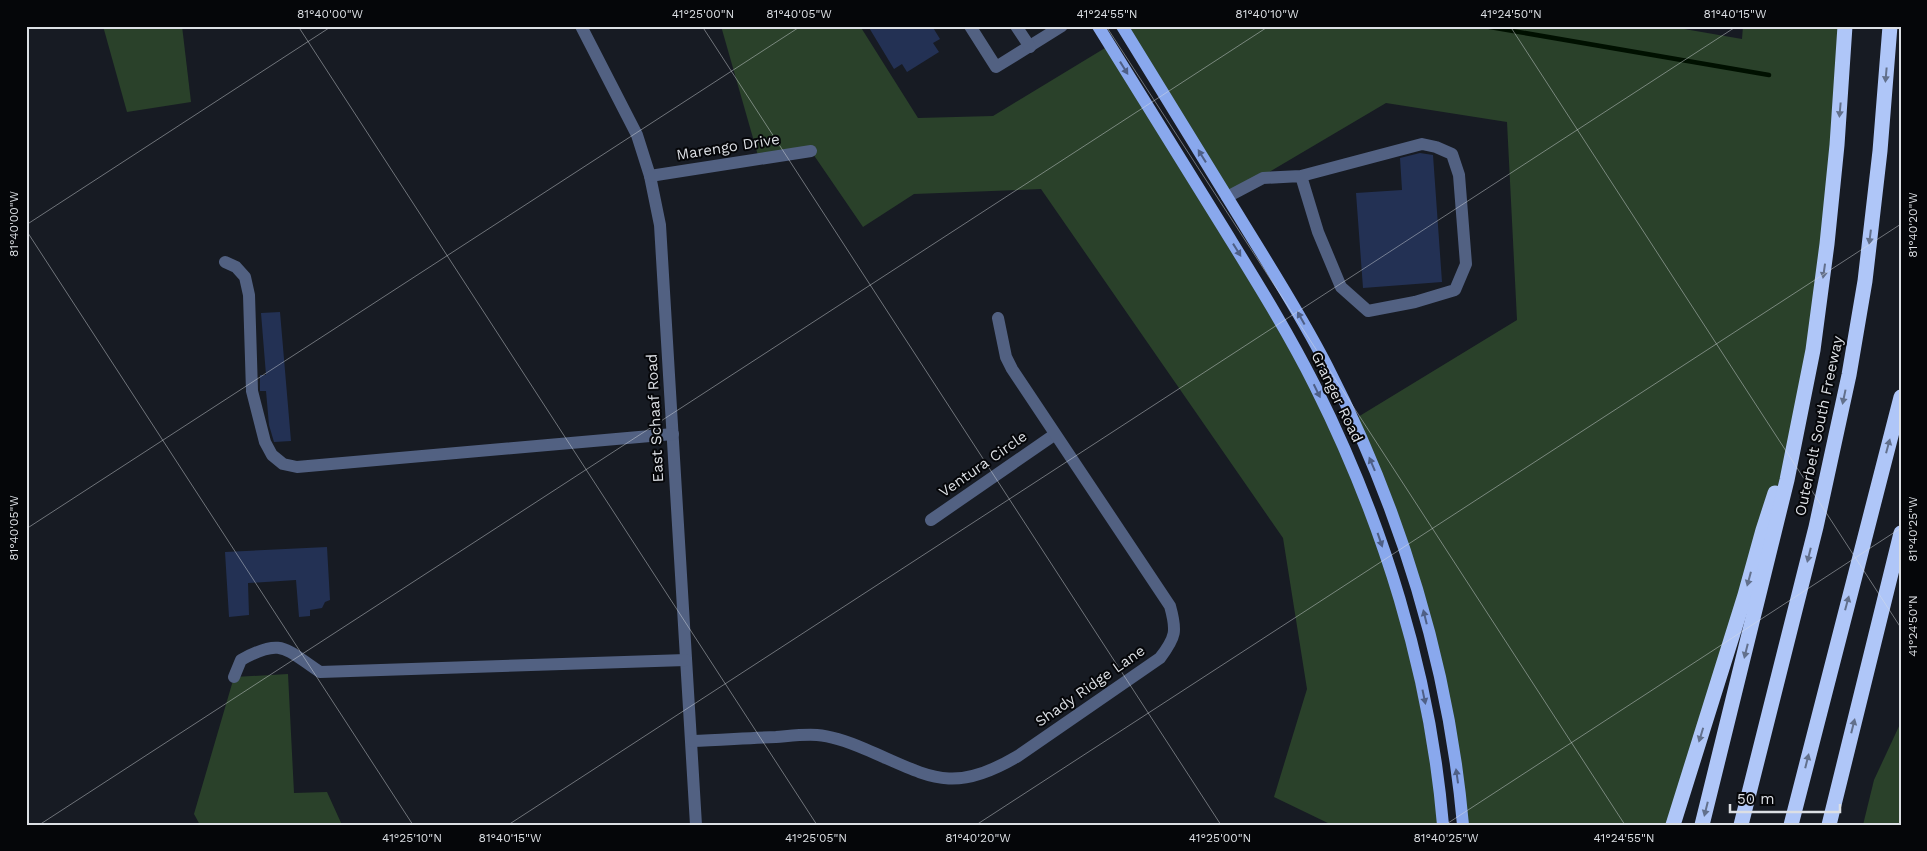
<svg xmlns="http://www.w3.org/2000/svg" width="1927" height="851" viewBox="0 0 1927 851" font-family="'Work Sans',sans-serif">
  <rect width="100%" height="100%" fill="#171b23"/>
  <!-- green -->
  <g fill="#2a412a">
    <polygon points="103,26 182,26 191,102 127,112"/>
    <polygon points="721,26 860,26 918,118 993,116 1110,45 1315,385 1399,596 1443,825 1332,825 1274,797 1307,689 1283,538 1041,189 914,194 863,227 811,151 759,159"/>
    <polygon points="1122,26 1667,26 1742,39 1743,26 1845,26 1801,416 1763,529 1673,825 1463,825 1423,609 1353,420 1517,320 1507,122 1386,103 1227,197"/>
    <polygon points="288,674 294,793 327,792 342,825 200,825 194,814 234,677"/>
    <polygon points="1901,722 1901,825 1863,825 1874,780"/>
  </g>
  <g fill="none" stroke-linecap="round" stroke-linejoin="round">
    <!-- stream -->
    <polyline stroke="#001000" stroke-width="4.5" points="1484,26 1769,75"/>
  </g>
  <!-- building -->
  <g fill="#233154">
    <polygon points="868,26 932,26 940,39 933,43 939,52 907,72 902,64 894,69"/>
    <polygon points="1420,153 1433,155 1442,282 1363,288 1356,193 1402,190 1400,158"/>
    <polygon points="280,312 291,441 274,442 269,425 266,391 260,391 260,375 266,375 261,313"/>
    <polygon points="327,547 330,600 325,602 322,608 310,610 310,616 299,617 296,580 248,583 249,615 229,617 225,552"/>
  </g>
  <g fill="none" stroke-linecap="round" stroke-linejoin="round">
    <!-- minor -->
    <g stroke="#526182" stroke-width="12">
      <polyline points="581,26 637,135 650,176 660,225 696,825"/>
      <polyline points="970,26 996,67 1062,26"/>
      <polyline points="1016,26 1030,47"/>
      <polyline points="650,176 811,151"/>
      <polyline points="1227,197 1263,178 1301,176 1318,232 1341,287 1368,311 1415,302 1455,290 1466,264 1459,175 1452,154 1436,147 1422,144 1301,176"/>
      <polyline points="225,262 236,267 245,277 249,295 252,391 265,442 272,455 283,464 297,467 673,434"/>
      <polyline points="931,520 1054,435"/>
      <path d="M234 677 241 660C282 637 285 649 320 672L686 660"/>
      <path d="M692 741C720 740 748 738 776 737 789 736 804 734 817 735 832 736 851 743 865 749 929 776 951 796 1018 756L1160 658C1176 637 1177 631 1170 606L1012 369 1006 357 998 318"/>
    </g>
    <!-- major -->
    <g stroke="#89a8ed" stroke-width="12">
      <path d="M1098 26C1140 94 1182 161 1224 229 1256 281 1288 332 1315 386 1383 522 1430 672 1443 825"/>
      <path d="M1122 26C1161 90 1201 154 1240 218 1270 267 1301 315 1327 366 1400 508 1449 666 1463 825"/>
    </g>
    <!-- highway -->
    <g stroke="#afc6f8" stroke-width="15">
      <polyline points="1673,825 1745,595 1763,530 1775,493"/>
      <polyline points="1702,825 1787,480 1813,350 1827,244 1837,145 1845,26"/>
      <polyline points="1741,825 1816,527 1849,375 1865,281 1880,151 1890,26"/>
      <polyline points="1791,825 1901,397"/>
      <polyline points="1829,825 1901,533"/>
    </g>
  </g>
  <!-- one-way arrows -->
  <defs><path id="oneway-solid" d="M-6-.8H1V-3.2L6.5 0L1 3.2V.8H-6Z" transform="scale(1.25)"/></defs>
  <g fill="#4e5f86">
    <use href="#oneway-solid" transform="translate(1124 68) rotate(58)"/>
    <use href="#oneway-solid" transform="translate(1202 156) rotate(-122)"/>
    <use href="#oneway-solid" transform="translate(1237 250) rotate(58)"/>
    <use href="#oneway-solid" transform="translate(1301 318) rotate(-119)"/>
    <use href="#oneway-solid" transform="translate(1317 391) rotate(64)"/>
    <use href="#oneway-solid" transform="translate(1372 464) rotate(-113)"/>
    <use href="#oneway-solid" transform="translate(1380 540) rotate(71)"/>
    <use href="#oneway-solid" transform="translate(1425 617) rotate(-104)"/>
    <use href="#oneway-solid" transform="translate(1424 697) rotate(78)"/>
    <use href="#oneway-solid" transform="translate(1457 776) rotate(-98)"/>
  </g>
  <g fill="#62708c">
    <use href="#oneway-solid" transform="translate(1886 75) rotate(95)"/>
    <use href="#oneway-solid" transform="translate(1840 110) rotate(95)"/>
    <use href="#oneway-solid" transform="translate(1870 237) rotate(97)"/>
    <use href="#oneway-solid" transform="translate(1824 271) rotate(98)"/>
    <use href="#oneway-solid" transform="translate(1844 397) rotate(102)"/>
    <use href="#oneway-solid" transform="translate(1888 446) rotate(-75)"/>
    <use href="#oneway-solid" transform="translate(1809 555) rotate(104)"/>
    <use href="#oneway-solid" transform="translate(1749 579) rotate(105)"/>
    <use href="#oneway-solid" transform="translate(1847 603) rotate(-75)"/>
    <use href="#oneway-solid" transform="translate(1746 651) rotate(104)"/>
    <use href="#oneway-solid" transform="translate(1853 726) rotate(-76)"/>
    <use href="#oneway-solid" transform="translate(1701 735) rotate(107)"/>
    <use href="#oneway-solid" transform="translate(1807 761) rotate(-76)"/>
    <use href="#oneway-solid" transform="translate(1706 809) rotate(104)"/>
  </g>
  <!-- ticks -->
  <path fill="none" stroke="#dcdfe4" stroke-width="1" stroke-opacity="0.45" d="M298 26 817 825M702 26 1221 825M1106 26 1625 825M1510 26 1901 628M26 225 332 26M26 230 413 825M26 529 801 26M39 825 1269 26M508 825 1737 26M976 825 1901 224M1445 825 1901 528"/>
  <g text-anchor="middle" stroke-width="4" stroke-linejoin="round" paint-order="stroke">
    <!-- street labels -->
    <g font-size="15" fill="#dcdfe4" stroke="#050609">
      <text transform="translate(728 147) rotate(-9)" y="5">Marengo Drive</text>
      <text transform="translate(1337 397) rotate(64)" y="5">Granger Road</text>
      <text transform="translate(655 418) rotate(-93)" y="5">East Schaaf Road</text>
      <text transform="translate(1819 426) rotate(-78)" y="5">Outerbelt South Freeway</text>
      <text transform="translate(983 464) rotate(-35)" y="5">Ventura Circle</text>
      <text transform="translate(1090 686) rotate(-35)" y="5">Shady Ridge Lane</text>
    </g>
  </g>
  <!-- border -->
  <rect width="1927" height="851" fill="none" stroke="#050609" stroke-width="55"/>
  <!-- scale -->
  <path d="M1730 804v8h110v-8" fill="none" stroke="#dcdfe4" stroke-width="2.5"/>
  <text x="1737" y="804" font-size="15" fill="#dcdfe4" stroke="#050609" stroke-width="4" paint-order="stroke">50 m</text>
  <rect x="28" y="28" width="1872" height="796" fill="none" stroke="#dcdfe4" stroke-width="2"/>
  <g font-size="12" text-anchor="middle" fill="#dcdfe4">
    <text x="330" y="18">81°40'00"W</text>
    <text x="703" y="18">41°25'00"N</text>
    <text x="799" y="18">81°40'05"W</text>
    <text x="1107" y="18">41°24'55"N</text>
    <text x="1267" y="18">81°40'10"W</text>
    <text x="1511" y="18">41°24'50"N</text>
    <text x="1735" y="18">81°40'15"W</text>
    <text transform="translate(14 224) rotate(-90)" y="4">81°40'00"W</text>
    <text transform="translate(1913 225) rotate(-90)" y="4">81°40'20"W</text>
    <text transform="translate(14 528) rotate(-90)" y="4">81°40'05"W</text>
    <text transform="translate(1913 529) rotate(-90)" y="4">81°40'25"W</text>
    <text transform="translate(1913 626) rotate(-90)" y="4">41°24'50"N</text>
    <text x="412" y="842">41°25'10"N</text>
    <text x="510" y="842">81°40'15"W</text>
    <text x="816" y="842">41°25'05"N</text>
    <text x="978" y="842">81°40'20"W</text>
    <text x="1220" y="842">41°25'00"N</text>
    <text x="1446" y="842">81°40'25"W</text>
    <text x="1624" y="842">41°24'55"N</text>
  </g>
</svg>
